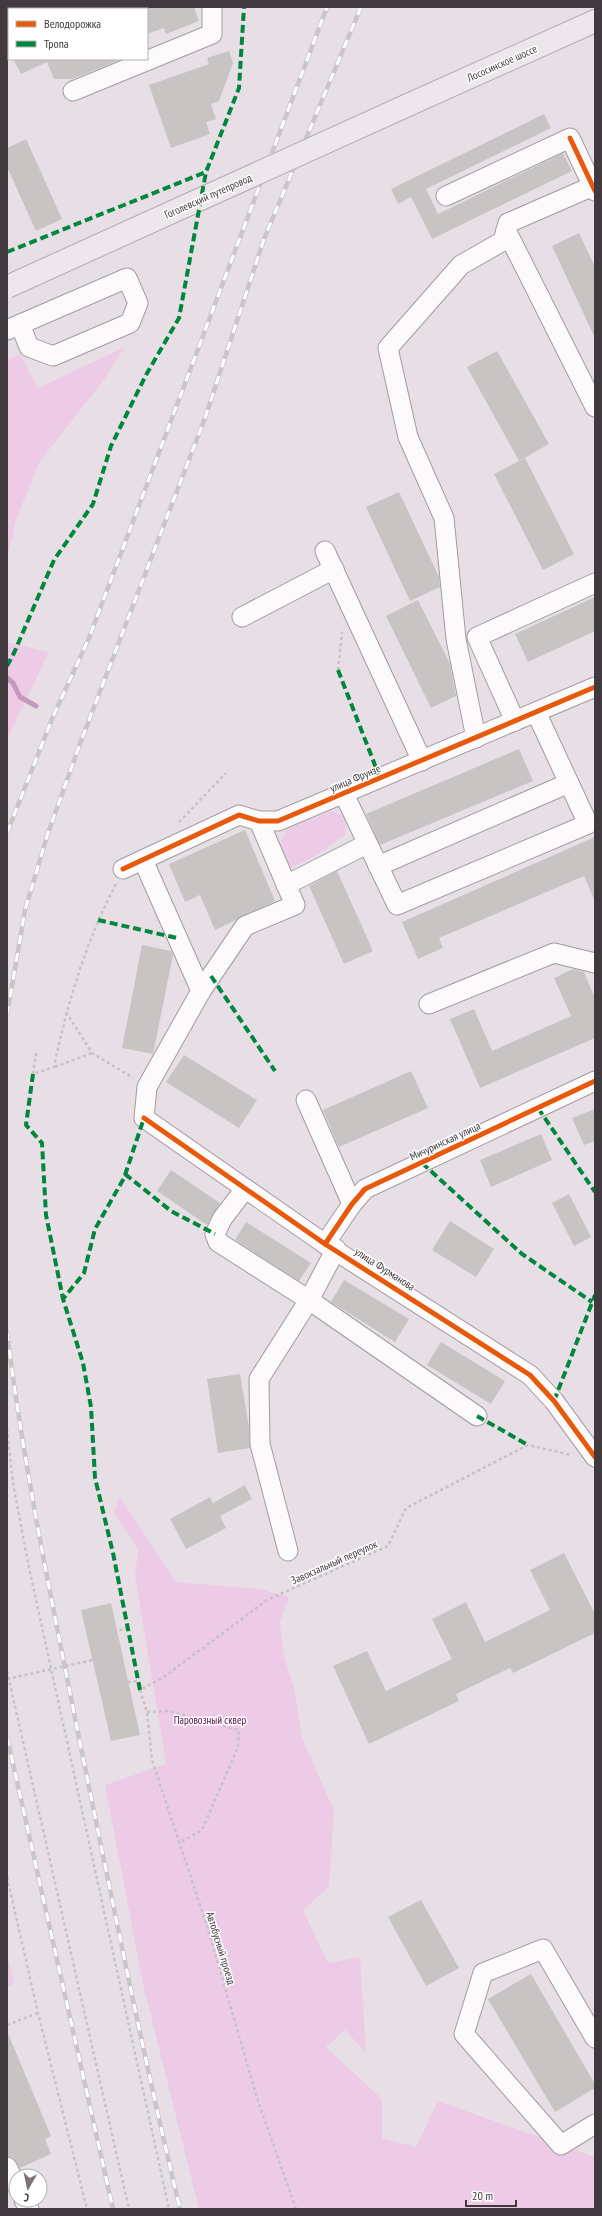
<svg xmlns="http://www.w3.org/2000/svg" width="602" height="2216" viewBox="0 0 602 2216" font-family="'PT Sans Narrow',sans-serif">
  <rect width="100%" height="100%" fill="#e8dfe6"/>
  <!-- green -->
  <g fill="#edcbe7">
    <polygon points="125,347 103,381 40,461 16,520 7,560 7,360 20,354 38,388"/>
    <polygon points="7,642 49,652 7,739"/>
    <polygon points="332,811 346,817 345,835 314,857 290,868 280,843 287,829"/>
    <polygon points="120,1497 176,1582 259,1589 289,1597 280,1622 283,1652 295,1692 302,1738 334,1810 329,1887 303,1910 328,1963 360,1957 366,2053 345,2030 326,2047 382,2099 382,2138 416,2147 438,2101 595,2157 595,2209 199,2209 143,1984 105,1785 166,1764 135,1576 138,1549 114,1512"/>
    <polygon points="7,1954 14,1984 7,1987"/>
  </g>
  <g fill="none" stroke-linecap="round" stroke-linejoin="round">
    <!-- stream -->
    <polyline stroke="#c599be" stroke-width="5" points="7,678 13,683 20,697 36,706"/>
  </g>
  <!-- building -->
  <g fill="#c8c4c3">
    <polygon points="147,7 194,7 199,21 166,34 164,28 147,34"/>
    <polygon points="229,51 233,63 219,101 211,104 216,119 206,122 210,134 171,148 149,85 209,64 207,58"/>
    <polygon points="13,59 122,59 72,79 54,79 47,62 21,74"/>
    <polygon points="544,114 551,128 426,189 438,214 563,153 572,171 432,239 411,197 398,204 391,189"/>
    <polygon points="26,139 62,219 36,231 7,167 7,148"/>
    <polygon points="579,233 595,267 595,338 552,246"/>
    <polygon points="497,351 549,444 519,461 467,367"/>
    <polygon points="525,458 574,554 543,570 494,474"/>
    <polygon points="399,492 439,577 440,587 410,601 366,507"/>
    <polygon points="595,597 595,631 528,662 515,634"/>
    <polygon points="418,600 450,664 456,696 431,708 386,616"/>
    <polygon points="519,749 533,781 380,845 366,814"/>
    <polygon points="245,830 275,901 215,930 200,895 185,902 169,864"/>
    <polygon points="595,837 595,901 584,876 439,938 443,948 418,959 402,922"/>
    <polygon points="337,871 373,951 344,964 309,886"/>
    <polygon points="142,945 171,951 173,955 153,1054 122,1048"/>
    <polygon points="573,969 584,972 595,998 595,1038 480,1088 450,1019 474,1009 492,1051 571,1016 554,978"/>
    <polygon points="184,1055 257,1100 239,1128 166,1082"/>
    <polygon points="411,1071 428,1108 339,1147 323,1110"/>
    <polygon points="595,1109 595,1141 584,1145 572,1118"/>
    <polygon points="541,1134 552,1160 491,1187 480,1160"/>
    <polygon points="171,1170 220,1203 207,1225 157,1191"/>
    <polygon points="569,1194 591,1237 574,1246 552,1203"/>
    <polygon points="450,1221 494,1249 476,1277 432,1250"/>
    <polygon points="246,1222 311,1263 299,1281 235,1240"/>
    <polygon points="344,1280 409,1319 395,1342 331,1302"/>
    <polygon points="441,1342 505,1381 491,1404 427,1365"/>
    <polygon points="240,1374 249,1427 250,1448 218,1453 207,1379"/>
    <polygon points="245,1485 252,1499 220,1516 226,1528 186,1549 170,1519 210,1497 213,1503"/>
    <polygon points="564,1553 595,1614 595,1633 513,1673 510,1668 456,1694 459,1701 369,1744 333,1666 367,1651 386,1691 452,1659 432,1619 466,1602 485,1642 550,1610 530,1570"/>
    <polygon points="111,1603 140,1735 111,1741 81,1610"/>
    <polygon points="421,1900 459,1968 426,1986 388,1917"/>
    <polygon points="531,1974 595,2084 595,2088 555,2112 488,1999"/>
    <polygon points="7,2031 51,2136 45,2139 51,2154 20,2168 13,2158 7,2156"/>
  </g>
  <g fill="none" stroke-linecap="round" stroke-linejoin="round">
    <!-- minor casing -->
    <g stroke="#a29ba0" stroke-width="21">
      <g id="minor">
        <polyline points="73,91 212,34 212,7"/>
        <polyline points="446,196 570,138 595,191"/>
        <polyline points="506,230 595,407"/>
        <polyline points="7,330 127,278 138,303 130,323 53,356 29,347 20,324"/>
        <polyline points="325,551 422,761"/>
        <polyline points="242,617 334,569"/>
        <polyline points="515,721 477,637 595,583"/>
        <polyline points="476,738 456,639 444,518 408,437 388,348 461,265 503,241 508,223 593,186"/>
        <polyline points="344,794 397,905 588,824 536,712"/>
        <polyline points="259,821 295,905 245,926 201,991 147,1087 144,1118 325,1244 530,1375 554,1401 595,1457"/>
        <polyline points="143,860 201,991"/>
        <polyline points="378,866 569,783"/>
        <polyline points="123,869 239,815 259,821 278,821 595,687"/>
        <polyline points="286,885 367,844"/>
        <polyline points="429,1004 554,953 595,963"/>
        <polyline points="306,1100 352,1204"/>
        <polyline points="245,1189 222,1219 215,1234 218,1242 309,1300 259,1379 260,1444 288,1551"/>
        <polyline points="325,1244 352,1204 365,1189 595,1081"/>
        <polyline points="336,1249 309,1300 477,1416"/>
        <polyline points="595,2038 543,1949 483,1973 464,2034 561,2145 595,2124"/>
        <polyline points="7,2167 16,2184"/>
        <polyline points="24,2200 29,2209"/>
      </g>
    </g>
    <!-- major casing -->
    <g stroke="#b5a9b3" stroke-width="24">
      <polyline id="major" points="408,105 595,21"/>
    </g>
    <!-- path -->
    <g stroke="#c4c2c4" stroke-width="2.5" stroke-dasharray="3 3" stroke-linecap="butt">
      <polyline points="338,670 342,632"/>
      <polyline points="179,822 226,773"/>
      <polyline points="66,1012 92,1053 133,1078"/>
      <path d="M36 1053 33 1074 54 1067C67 1004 86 941 116 884"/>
      <polyline points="55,1067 92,1053"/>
      <polyline points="7,1429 13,1483 28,1563 169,2209"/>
      <polyline points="128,1628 117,1631 93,1660 128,1682 138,1681"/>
      <polyline points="7,1671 129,2209"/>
      <polyline points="147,1712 167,1711 239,1730 238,1747 202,1830 179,1843"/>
      <polyline points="7,1877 38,2013 87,2209"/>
      <polyline points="7,2025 38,2013"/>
      <polyline points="296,2209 258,2101 207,1926 152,1760 147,1712 140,1690 164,1677 267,1600 388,1546 406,1508 528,1445 571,1455"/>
    </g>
    <!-- minor -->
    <use href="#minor" stroke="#fcfafb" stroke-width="19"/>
    <!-- major -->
    <use href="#major" stroke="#ede7ec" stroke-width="22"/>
    <!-- rail casing -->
    <g stroke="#c9c6c8" stroke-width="4.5">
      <g id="rail">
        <polyline points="7,833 52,719 89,638 327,7"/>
        <polyline points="7,1015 25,910 47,836 81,741 205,418 264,239 361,7"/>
        <path d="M7 1332C24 1470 53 1607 80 1743 112 1899 143 2055 180 2209"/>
        <polyline points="7,1737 113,2209"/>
      </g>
    </g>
    <!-- rail -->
    <use href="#rail" stroke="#fff" stroke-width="3" stroke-dasharray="9" stroke-linecap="butt"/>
    <!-- major-bridge casing -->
    <g stroke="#b5a9b3" stroke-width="24" stroke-linecap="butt">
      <polyline id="major-bridge" points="7,287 408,105"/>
    </g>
    <!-- path-bridge -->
    <polyline stroke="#c4c2c4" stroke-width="2.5" stroke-dasharray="3 3" stroke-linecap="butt" points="7,1679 93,1660"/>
    <!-- major-bridge -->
    <use href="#major-bridge" stroke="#ede7ec" stroke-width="22"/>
    <!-- quiet -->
    <g stroke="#00873e" stroke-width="4" stroke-dasharray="8 4" stroke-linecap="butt">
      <polyline points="7,252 206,172"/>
      <polyline points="7,666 14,653 54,560 93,504 111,446 146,375 179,318 206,172 239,88 244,7"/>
      <polyline points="338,670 380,778"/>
      <polyline points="98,920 177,938"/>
      <polyline points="211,976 275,1071"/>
      <polyline points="33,1074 26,1125 42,1143 46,1215 63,1299"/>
      <polyline points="538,1108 595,1192"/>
      <polyline points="422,1163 522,1254 592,1302"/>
      <polyline points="125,1174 171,1211 215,1234"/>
      <polyline points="554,1401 595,1295"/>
      <polyline points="477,1416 528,1445"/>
      <polyline points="140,1690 113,1553 95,1478 91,1407 83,1363 63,1299 84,1273 95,1229 124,1178 144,1118"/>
    </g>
    <!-- cycleway casing -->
    <g stroke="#fff" stroke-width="8">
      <g id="cycleway">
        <polyline points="570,138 595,191"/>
        <polyline points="123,869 239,815 259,821 278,821 595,687"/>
        <polyline points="144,1118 325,1244 530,1375 554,1401 595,1457"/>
        <polyline points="325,1244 352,1204 365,1189 595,1081"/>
      </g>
    </g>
    <!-- cycleway -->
    <use href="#cycleway" stroke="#e8590c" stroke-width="5"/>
  </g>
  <g text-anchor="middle" stroke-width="3" stroke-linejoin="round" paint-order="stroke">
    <!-- street labels -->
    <g font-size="11" fill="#40393e" stroke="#fff">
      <text transform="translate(502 63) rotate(-24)" y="4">Лососинское шоссе</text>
      <text transform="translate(208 196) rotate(-24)" y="4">Гоголевский путепровод</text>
      <text transform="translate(355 778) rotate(-23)" y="4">улица Фрунзе</text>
      <text transform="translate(445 1141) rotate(-25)" y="4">Мичуринская улица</text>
      <text transform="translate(385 1269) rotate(33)" y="4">улица Фурманова</text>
      <text transform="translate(334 1562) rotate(-24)" y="4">Завокзальный переулок</text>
      <text transform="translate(221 1948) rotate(73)" y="4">Автобусный проезд</text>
    </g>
    <!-- park labels -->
    <g font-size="11" fill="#550c4e" stroke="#fff">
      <text x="210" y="1724">Паровозный сквер</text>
    </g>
  </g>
  <!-- border -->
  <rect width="602" height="2216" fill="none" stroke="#40393e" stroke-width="16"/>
  <!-- legend -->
  <rect x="8" y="8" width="140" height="52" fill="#ffffff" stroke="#b3b0b2"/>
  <rect x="16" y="21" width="20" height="6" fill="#e8590c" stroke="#b3b0b2"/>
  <text x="44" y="28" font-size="12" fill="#40393e">Велодорожка</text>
  <rect x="16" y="41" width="20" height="6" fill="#00873e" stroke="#b3b0b2"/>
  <text x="44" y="48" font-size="12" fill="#40393e">Тропа</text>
  <!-- north arrow -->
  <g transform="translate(28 2188) rotate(189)"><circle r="19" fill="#ffffff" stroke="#b3b0b2"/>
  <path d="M0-3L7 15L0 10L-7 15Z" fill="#7b7379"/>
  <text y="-6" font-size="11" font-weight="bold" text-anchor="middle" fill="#40393e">С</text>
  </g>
  <!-- scale -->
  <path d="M466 2200v6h50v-6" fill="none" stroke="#40393e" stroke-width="2"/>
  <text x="472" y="2200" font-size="12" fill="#40393e" stroke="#ffffff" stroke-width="3" paint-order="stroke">20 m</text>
</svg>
